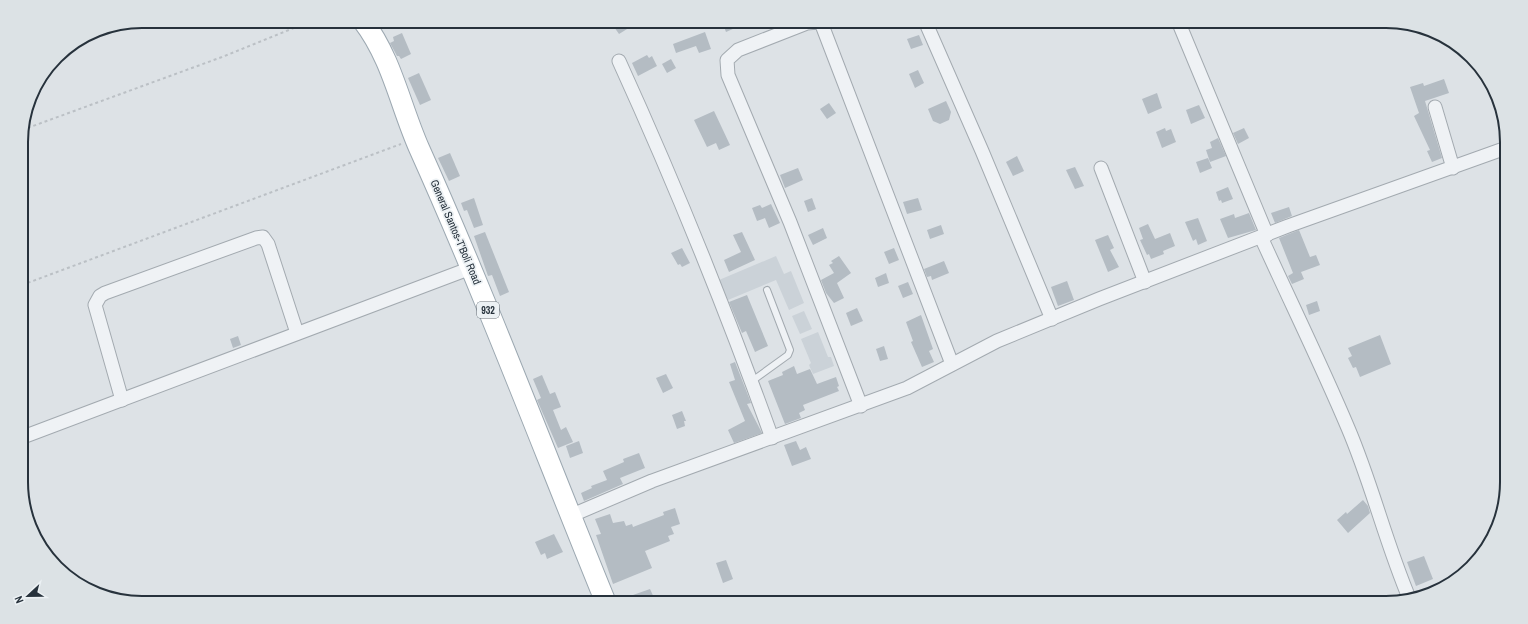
<svg xmlns="http://www.w3.org/2000/svg" width="1528" height="624" viewBox="0 0 1528 624" font-family="'Archivo Narrow',sans-serif">
  <rect width="100%" height="100%" fill="#dde2e6"/>
  <!-- built -->
  <g fill="#cbd2d8">
    <polygon points="776,256 784,274 791,271 804,303 789,310 776,280 728,300 719,280"/>
    <polygon points="804,311 812,329 800,334 792,316"/>
    <polygon points="818,332 828,357 831,357 834,366 813,374 809,365 811,363 801,339"/>
  </g>
  <!-- building -->
  <g fill="#b4bcc3">
    <polygon points="617,21 640,21 619,34 612,24"/>
    <polygon points="722,21 751,21 726,32"/>
    <polygon points="705,32 711,49 699,53 696,46 676,53 673,44"/>
    <polygon points="402,33 411,54 401,59 399,56 397,56 390,43 394,41 393,37"/>
    <polygon points="919,35 923,45 911,49 907,39"/>
    <polygon points="647,55 649,58 652,56 657,66 638,76 632,63"/>
    <polygon points="671,59 676,68 667,73 662,64"/>
    <polygon points="918,70 924,83 915,88 909,74"/>
    <polygon points="419,73 431,100 420,105 408,78"/>
    <polygon points="1444,79 1449,93 1425,101 1442,158 1432,162 1427,151 1430,150 1414,116 1419,113 1410,87 1423,83 1424,86"/>
    <polygon points="1157,93 1162,108 1148,114 1142,99"/>
    <polygon points="946,101 951,112 949,120 940,124 933,121 928,109"/>
    <polygon points="829,103 836,113 827,119 820,109"/>
    <polygon points="1199,105 1205,118 1191,124 1186,110"/>
    <polygon points="714,111 730,145 719,150 716,143 707,147 694,120"/>
    <polygon points="1165,128 1166,131 1171,129 1176,142 1162,148 1156,132"/>
    <polygon points="1244,128 1249,138 1238,144 1233,133"/>
    <polygon points="1218,138 1226,156 1210,162 1206,150 1212,148 1210,142"/>
    <polygon points="450,153 460,176 449,181 438,158"/>
    <polygon points="1017,156 1024,171 1013,176 1006,162"/>
    <polygon points="1208,158 1212,168 1200,173 1196,162"/>
    <polygon points="1075,167 1084,186 1075,189 1066,170"/>
    <polygon points="798,168 803,180 785,188 780,175"/>
    <polygon points="1228,187 1233,199 1222,203 1221,200 1219,201 1216,192"/>
    <polygon points="474,198 483,225 474,228 467,210 464,211 461,203"/>
    <polygon points="812,198 816,209 808,212 804,201"/>
    <polygon points="918,198 922,210 907,214 903,202"/>
    <polygon points="771,204 780,223 769,228 765,218 757,221 752,208 760,205 762,208"/>
    <polygon points="1289,207 1292,216 1275,223 1271,213"/>
    <polygon points="1249,213 1256,230 1228,238 1220,219 1234,214 1235,218"/>
    <polygon points="1198,218 1207,241 1198,245 1196,239 1193,241 1185,222"/>
    <polygon points="1148,224 1155,239 1170,233 1175,246 1163,251 1164,254 1151,259 1149,254 1147,255 1140,240 1143,239 1139,228"/>
    <polygon points="941,225 944,234 930,239 927,230"/>
    <polygon points="823,228 827,238 813,245 808,235"/>
    <polygon points="1299,230 1310,257 1316,255 1320,265 1301,272 1304,279 1292,284 1288,276 1293,273 1279,238"/>
    <polygon points="485,232 509,292 500,296 492,275 488,276 474,236"/>
    <polygon points="742,232 755,260 729,272 724,260 741,252 733,235"/>
    <polygon points="1108,235 1114,248 1110,250 1119,267 1108,272 1095,240"/>
    <polygon points="682,248 690,263 682,267 680,264 678,265 671,253"/>
    <polygon points="894,248 899,260 889,264 884,252"/>
    <polygon points="839,256 851,273 837,283 844,298 834,303 826,293 821,280 834,273 829,265 833,263 831,261"/>
    <polygon points="944,261 949,273 932,280 931,276 927,277 924,269"/>
    <polygon points="886,273 889,283 878,287 875,278"/>
    <polygon points="1067,281 1074,300 1058,306 1051,287"/>
    <polygon points="908,282 913,294 903,298 898,286"/>
    <polygon points="747,295 768,346 755,352 746,331 742,333 729,302"/>
    <polygon points="1317,301 1320,311 1309,315 1306,305"/>
    <polygon points="857,308 863,321 851,326 846,313"/>
    <polygon points="921,315 933,349 929,351 934,362 922,367 911,342 913,341 906,322"/>
    <polygon points="1380,335 1391,364 1360,377 1356,367 1353,368 1348,358 1352,356 1348,348"/>
    <polygon points="238,336 241,345 233,348 230,339"/>
    <polygon points="884,346 888,359 880,361 876,349"/>
    <polygon points="735,362 751,403 747,404 762,433 734,443 728,430 745,421 729,382 735,380 730,364"/>
    <polygon points="794,366 797,374 810,369 817,384 836,377 839,386 837,387 839,391 803,405 805,410 799,413 801,418 785,424 768,381 783,375 782,372"/>
    <polygon points="666,374 673,388 663,393 656,378"/>
    <polygon points="542,375 550,394 555,392 561,407 553,410 561,430 566,427 573,442 558,448 537,400 541,398 533,379"/>
    <polygon points="682,411 686,421 684,421 685,426 677,429 672,415"/>
    <polygon points="579,441 583,453 570,458 566,446"/>
    <polygon points="796,441 800,450 806,447 811,459 792,466 784,445"/>
    <polygon points="639,453 645,468 620,478 623,484 584,501 581,493 592,488 591,486 607,480 603,471 624,462 623,459"/>
    <polygon points="1363,500 1368,506 1370,513 1348,533 1337,520 1346,512 1347,514"/>
    <polygon points="675,508 680,524 671,527 674,534 668,536 670,541 645,551 652,568 613,584 596,535 601,534 595,519 610,514 613,523 624,521 626,526 632,524 633,527 664,515 663,512"/>
    <polygon points="554,534 563,552 547,559 545,553 541,555 535,542"/>
    <polygon points="1424,556 1433,579 1416,586 1407,562"/>
    <polygon points="726,560 733,579 723,583 716,563"/>
    <polygon points="650,589 655,600 648,603 636,603 633,595"/>
  </g>
  <g fill="none" stroke-linecap="round" stroke-linejoin="round">
    <!-- service casing -->
    <g stroke="#a3aab0" stroke-width="8">
      <polyline id="service" points="752,381 788,355 790,350 767,290"/>
    </g>
    <!-- minor casing -->
    <g stroke="#a3aab0" stroke-width="15">
      <g id="minor">
        <polyline points="925,21 982,151 1052,319"/>
        <polyline points="1178,21 1267,235"/>
        <path d="M619 61C675 184 726 310 772 438"/>
        <polyline points="1435,107 1453,168"/>
        <polyline points="1101,168 1145,282"/>
        <path d="M1261 237C1290 301 1321 364 1348 428 1372 484 1386 544 1410 600"/>
        <polyline points="122,400 95,305 100,296 105,293 256,238 263,237 268,244 297,333"/>
        <polyline points="861,406 790,222 728,75 727,60 738,50 807,23 818,22 822,25 952,364"/>
        <polyline points="23,437 471,268"/>
        <polyline points="570,516 652,481 907,388 997,341 1099,299 1288,226 1506,148"/>
      </g>
    </g>
    <!-- primary casing -->
    <g stroke="#9ca8b1" stroke-width="22">
      <path id="primary" d="M363 21C392 59 400 105 419 148 486 297 544 451 606 603"/>
    </g>
    <!-- path -->
    <g stroke="#bbc0c5" stroke-width="2" stroke-dasharray="3 3" stroke-linecap="butt">
      <polyline points="22,130 222,57 311,21"/>
      <polyline points="22,285 401,144"/>
    </g>
    <!-- service -->
    <use href="#service" stroke="#eff2f5" stroke-width="6"/>
    <!-- minor -->
    <use href="#minor" stroke="#eff2f5" stroke-width="13"/>
    <!-- primary -->
    <use href="#primary" stroke="#fff" stroke-width="20"/>
  </g>
  <g text-anchor="middle" stroke-width="3.5" stroke-linejoin="round" paint-order="stroke">
    <!-- shield labels -->
    <rect fill="#ecf1f4" stroke="#626b73" stroke-width="1" x="477" y="302" width="22" height="16" rx="3"/>
    <g font-size="10" font-weight="bold" fill="#27323c">
      <text x="488" y="314">932</text>
    </g>
    <!-- street labels -->
    <g font-size="11" fill="#27323c" stroke="#ecf1f4">
      <text transform="translate(456 232) rotate(67)" y="4">General Santos-T'Boli Road</text>
    </g>
  </g>
  <!-- crop -->
  <path d="M0 0H1528V624H0ZM142 28H1386A114 114 0 0 1 1500 142V482A114 114 0 0 1 1386 596H142A114 114 0 0 1 28 482V142A114 114 0 0 1 142 28Z" fill="#dce2e5" fill-rule="evenodd"/>
  <path fill="none" stroke="#27323c" stroke-width="2" d="M142 28H1386A114 114 0 0 1 1500 142V482A114 114 0 0 1 1386 596H142A114 114 0 0 1 28 482V142A114 114 0 0 1 142 28Z"/>
  <!-- north arrow -->
  <g transform="translate(28 596) rotate(248)" stroke="#ecf1f4" stroke-width="3" paint-order="stroke">
  <path d="M0-3L7 15L0 10L-7 15Z" fill="#27323c"/>
  <text y="-6" font-size="11" font-weight="bold" text-anchor="middle" fill="#27323c">N</text>
  </g>
</svg>
